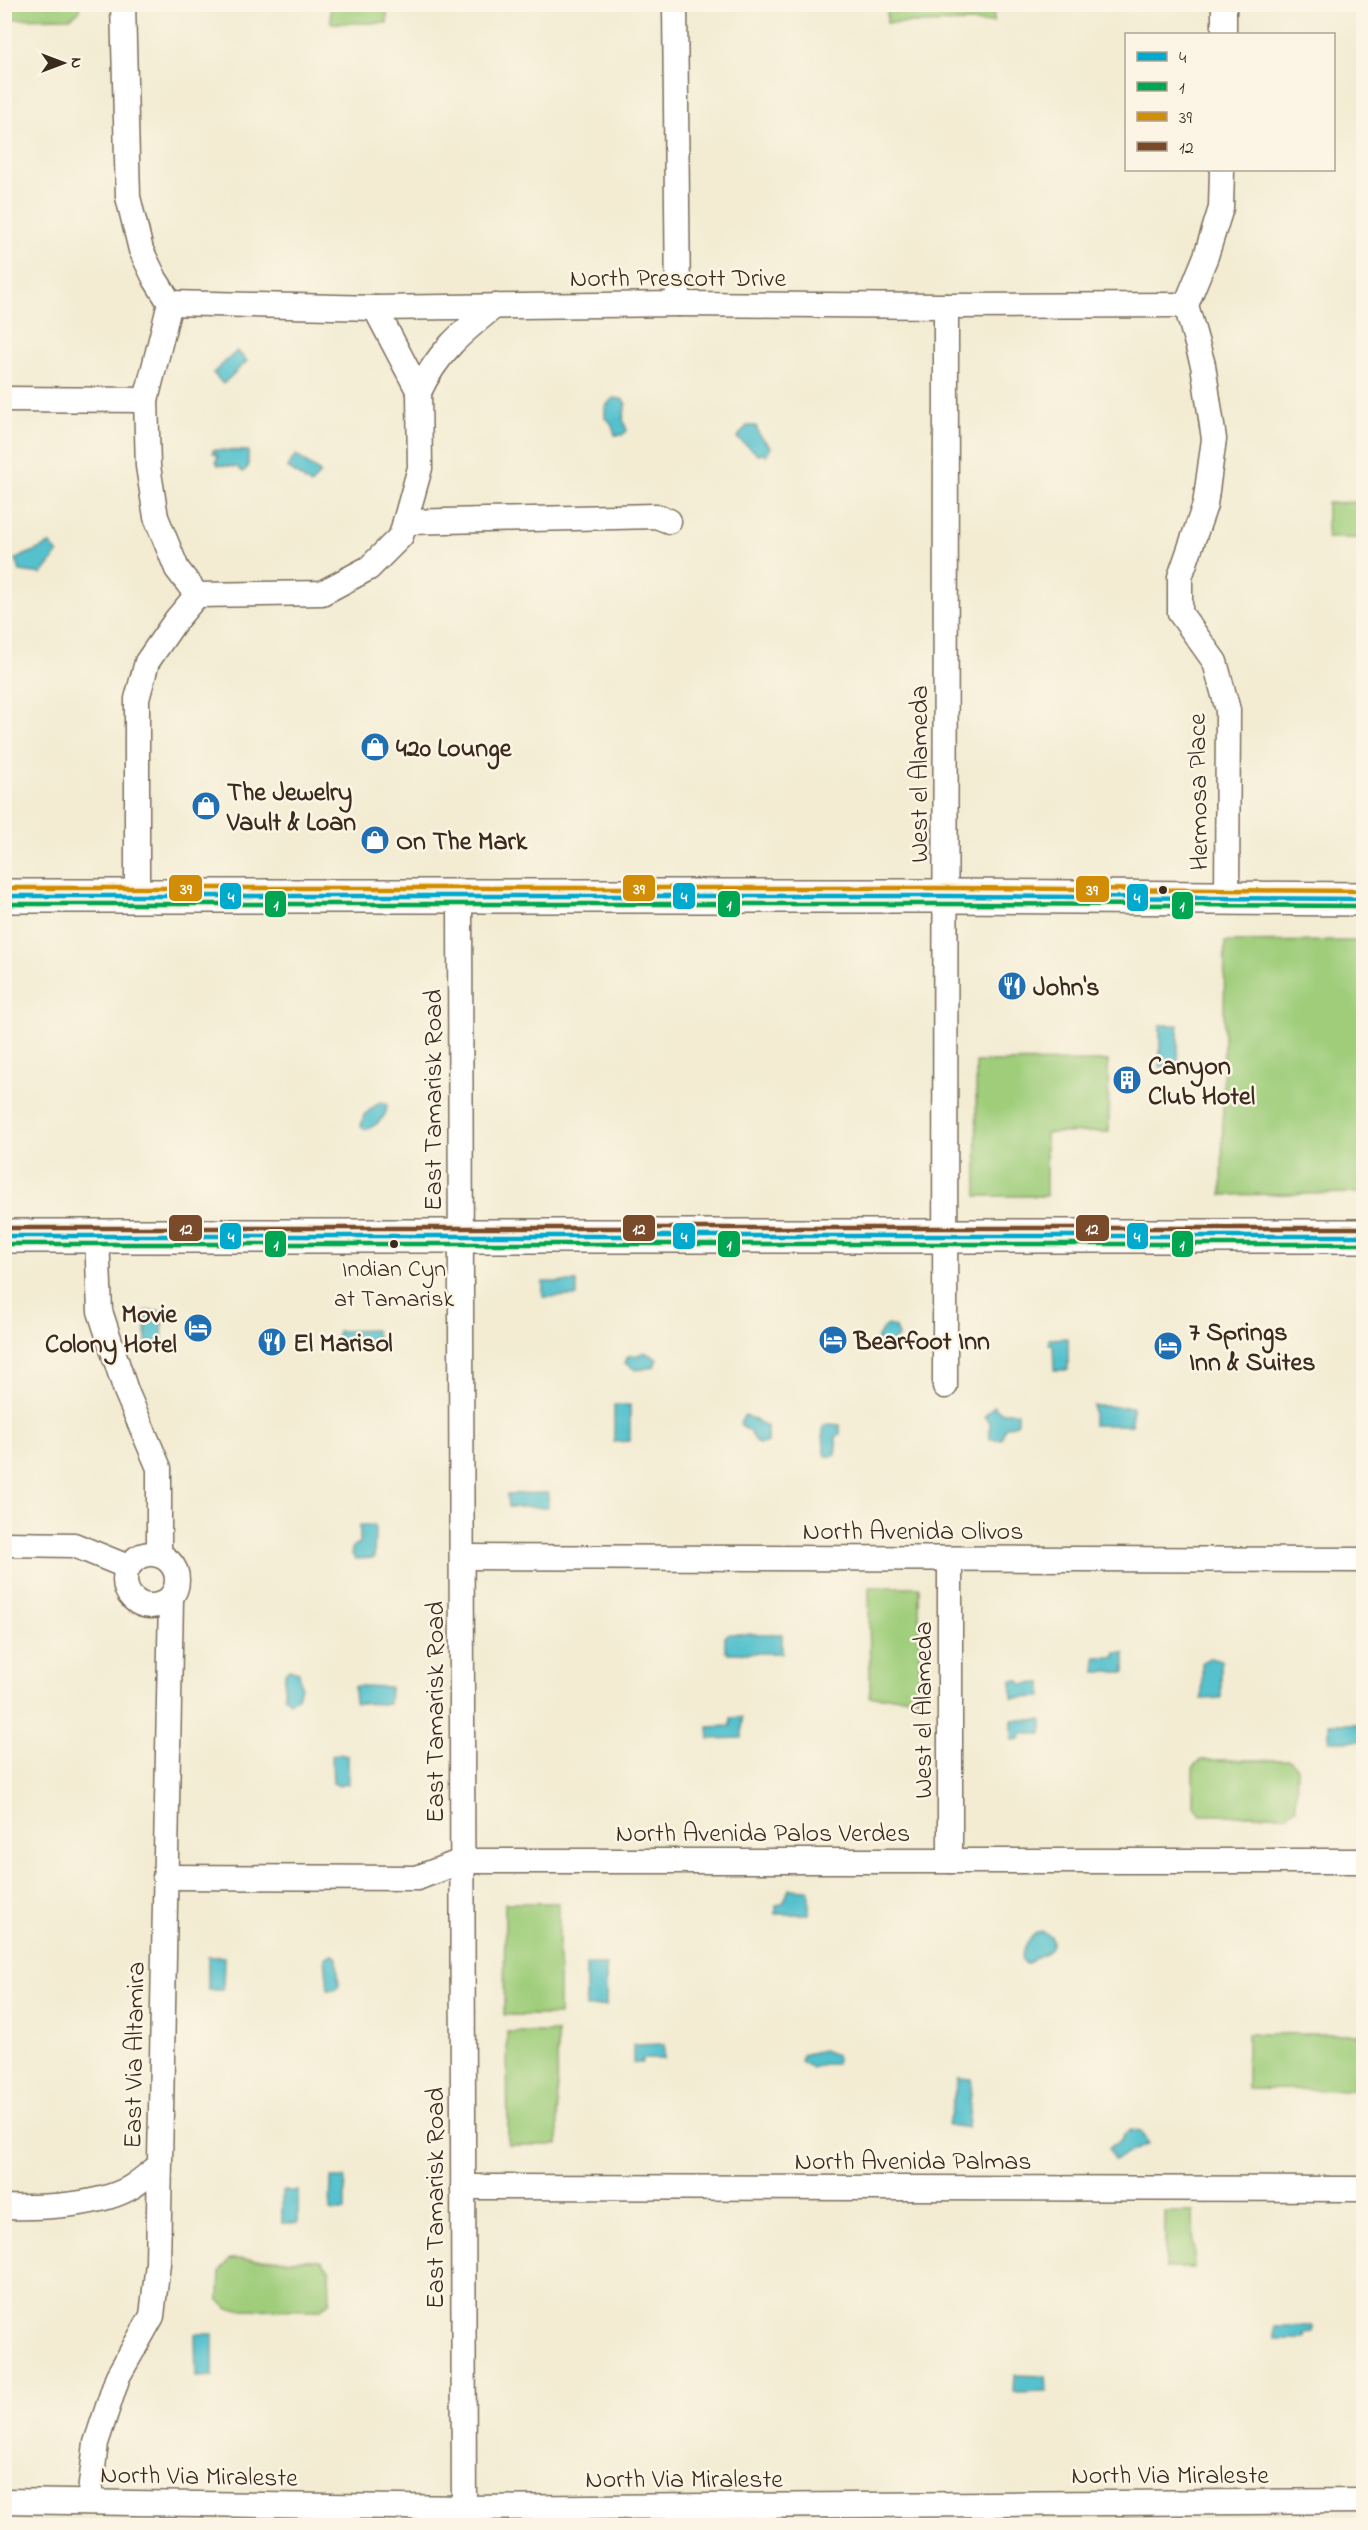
<svg xmlns="http://www.w3.org/2000/svg" width="1368" height="2530" viewBox="0 0 1368 2530" font-family="'Indie Flower',sans-serif">
  <rect width="100%" height="100%" fill="#fcf5e5"/>
  <filter id="ink" filterUnits="userSpaceOnUse"><feTurbulence type="fractalNoise" baseFrequency=".0167" numOctaves="2"/><feDisplacementMap in="SourceGraphic" scale="12" xChannelSelector="R" yChannelSelector="G"/><feConvolveMatrix kernelMatrix="1 2 1 2 8 2 1 2 1" color-interpolation-filters="sRGB"/></filter>
  <filter id="wash" filterUnits="userSpaceOnUse"><feTurbulence type="fractalNoise" baseFrequency=".008" numOctaves="4" result="noise"/><feDisplacementMap in="SourceGraphic" scale="24" xChannelSelector="R" yChannelSelector="G"/><feGaussianBlur stdDeviation="1.35" result="paint"/><feColorMatrix in="noise" values="0 0 0 0 0 0 0 0 0 0 0 0 0 0 0 0 0 1.4 0 .05"/><feComposite in="paint" operator="in"/></filter>
  <g filter="url(#wash)">
    <rect width="100%" height="100%" fill="#f3ecd3"/>
    <!-- green -->
    <g fill="#9fcd7a" stroke="#6d7c4c" stroke-width="1.5">
      <polygon points="4,5 79,5 80,11 70,18 5,19"/>
      <polygon points="330,5 387,5 387,23 331,23"/>
      <polygon points="887,5 994,5 994,22 887,23"/>
      <polygon points="1363,502 1363,538 1327,538 1327,503"/>
      <polygon points="1363,941 1363,1193 1222,1195 1225,942"/>
      <polygon points="1108,1061 1109,1132 1046,1133 1046,1196 977,1196 976,1062"/>
      <polygon points="869,1587 919,1587 920,1697 870,1697"/>
      <polygon points="1201,1760 1290,1760 1297,1768 1296,1808 1287,1815 1201,1815 1193,1805 1193,1766"/>
      <polygon points="505,1903 559,1903 559,2015 504,2015"/>
      <polygon points="507,2032 557,2032 558,2145 508,2145"/>
      <polygon points="1247,2034 1358,2034 1358,2090 1247,2089"/>
      <polygon points="1165,2212 1193,2212 1194,2268 1165,2268"/>
      <polygon points="230,2259 321,2260 329,2269 330,2301 320,2310 228,2309 219,2300 220,2272"/>
    </g>
    <!-- water -->
    <g fill="#54c1cd" stroke="#487676" stroke-width="1.5">
      <polygon points="237,351 247,361 223,384 213,373"/>
      <polygon points="613,398 622,399 626,404 623,419 627,431 622,435 615,435 611,423 605,418 605,407"/>
      <polygon points="747,426 756,426 759,435 771,447 766,455 762,452 759,455 737,438"/>
      <polygon points="213,450 248,451 248,467 243,472 237,467 218,465 216,461 218,456 213,453"/>
      <polygon points="296,455 320,473 311,485 287,467"/>
      <polygon points="50,544 58,553 42,574 20,571 16,559"/>
      <rect x="1160" y="1025" width="18" height="42"/>
      <path d="M380 1102 387 1104C388 1116 376 1127 365 1129L361 1126 364 1115Z"/>
      <polygon points="543,1282 577,1282 577,1296 543,1297"/>
      <polygon points="146,1311 163,1311 162,1345 146,1346"/>
      <polygon points="888,1325 896,1328 899,1336 883,1352 876,1351 874,1344 884,1327"/>
      <path d="M375 1330 378 1339 375 1347H338C334 1342 336 1336 338 1331Z"/>
      <polygon points="1068,1338 1068,1370 1054,1370 1053,1344 1049,1344 1049,1339"/>
      <polygon points="644,1352 657,1358 654,1367 636,1370 625,1363 628,1356 638,1355"/>
      <polygon points="614,1405 630,1405 630,1441 614,1442"/>
      <polygon points="994,1406 1001,1412 1017,1412 1017,1424 1006,1427 1001,1439 990,1439 990,1422 984,1417"/>
      <polygon points="1093,1406 1132,1407 1132,1425 1093,1425"/>
      <polygon points="745,1415 767,1426 767,1443 758,1444 749,1431 741,1426 741,1421"/>
      <polygon points="827,1424 840,1425 840,1434 836,1437 836,1453 834,1456 826,1456 824,1453 823,1427"/>
      <polygon points="548,1493 548,1507 508,1507 507,1494"/>
      <polygon points="360,1525 375,1525 374,1558 355,1559 352,1554 352,1547 360,1543"/>
      <polygon points="728,1634 782,1634 782,1653 728,1653 725,1650 725,1637"/>
      <polygon points="1116,1653 1125,1653 1125,1672 1096,1672 1095,1657 1115,1657"/>
      <polygon points="1210,1658 1221,1661 1221,1698 1202,1699 1202,1662"/>
      <polygon points="289,1669 299,1672 301,1686 298,1697 290,1702 284,1696 285,1673"/>
      <polygon points="1012,1680 1020,1680 1021,1684 1042,1683 1042,1697 1012,1698"/>
      <polygon points="356,1686 390,1687 389,1704 355,1703 354,1687"/>
      <polygon points="742,1717 742,1738 709,1739 708,1727 731,1726 731,1718"/>
      <polygon points="1012,1720 1042,1720 1042,1734 1021,1734 1020,1739 1012,1740"/>
      <rect x="1329" y="1724" width="34" height="17"/>
      <polygon points="339,1754 348,1756 348,1784 339,1786 333,1783 332,1756"/>
      <polygon points="789,1889 809,1890 809,1914 776,1914 776,1905 783,1904"/>
      <path d="M1041 1931 1051 1936C1054 1948 1049 1952 1039 1956 1034 1958 1030 1963 1025 1964L1021 1959C1023 1948 1029 1935 1041 1931Z"/>
      <polygon points="332,1954 337,1958 339,1986 335,1990 328,1990 325,1958"/>
      <polygon points="208,1957 224,1957 223,1990 208,1990"/>
      <polygon points="586,1965 606,1965 606,2006 586,2007"/>
      <polygon points="664,2044 664,2059 642,2059 642,2063 633,2063 633,2045"/>
      <polygon points="823,2050 836,2055 836,2064 823,2064 812,2068 800,2061 802,2055"/>
      <polygon points="958,2078 972,2079 968,2128 948,2125"/>
      <polygon points="1131,2130 1141,2132 1148,2144 1114,2160 1109,2147 1122,2140 1124,2134"/>
      <polygon points="331,2178 345,2178 345,2211 330,2211"/>
      <rect x="282" y="2191" width="16" height="32"/>
      <polygon points="1313,2326 1313,2333 1305,2334 1305,2339 1275,2339 1275,2326"/>
      <polygon points="195,2334 213,2334 213,2376 196,2377"/>
      <polygon points="1014,2375 1046,2376 1047,2391 1013,2392"/>
    </g>
  </g>
  <g filter="url(#ink)">
    <g fill="none" stroke-linecap="round" stroke-linejoin="round">
      <!-- minor casing -->
      <g stroke="#7b6e5d" stroke-width="27">
        <g id="minor">
          <polyline points="123,4 128,197 141,250 155,279 170,303 146,400 148,466 156,517 177,569 197,595"/>
          <polyline points="675,4 678,304"/>
          <polyline points="1224,34 1224,4"/>
          <polyline points="1222,170 1221,208 1206,256 1186,305 1203,365 1214,439 1205,505 1180,577 1180,613 1215,662 1228,710 1227,900"/>
          <polyline points="170,303 375,308 678,304 946,306 1186,305"/>
          <path d="M419 392C437 353 462 332 495 306"/>
          <polyline points="4,399 146,400"/>
          <polyline points="405,522 656,516 669,521"/>
          <polyline points="197,595 322,593 369,568 401,536 420,468 419,392 375,308"/>
          <polyline points="137,898 137,699 147,662 176,620 197,595"/>
          <polyline points="460,898 464,2526"/>
          <polyline points="97,1236 100,1311 126,1391 159,1468 159,1555"/>
          <polyline points="945,1386 946,306"/>
          <polyline points="4,1544 74,1545 128,1567"/>
          <circle cx="151" cy="1580" r="26"/>
          <polyline points="463,1557 1364,1560"/>
          <polyline points="950,1559 950,1861"/>
          <polyline points="165,1877 417,1878 462,1861 1364,1861"/>
          <polyline points="463,2187 1364,2189"/>
          <path d="M4 2207C41 2208 102 2206 133 2186 142 2180 150 2173 159 2166"/>
          <polyline points="4,2501 464,2508 1364,2501"/>
          <polyline points="89,2501 96,2443 118,2376 152,2316 158,2263 171,1598"/>
        </g>
      </g>
      <!-- secondary casing -->
      <g stroke="#7b6e5d" stroke-width="36">
        <polyline id="secondary" points="4,1236 1364,1236"/>
      </g>
      <!-- primary casing -->
      <g stroke="#7b6e5d" stroke-width="36">
        <polyline id="primary" points="4,896 947,896 1364,899"/>
      </g>
      <!-- minor -->
      <use href="#minor" stroke="#fff" stroke-width="24"/>
      <!-- secondary -->
      <use href="#secondary" stroke="#fff" stroke-width="33"/>
      <!-- primary -->
      <use href="#primary" stroke="#fff" stroke-width="33"/>
      <!-- bus-1 casing -->
      <g stroke="#fcf5e5" stroke-width="9">
        <g id="bus-1">
          <polyline points="4,896 947,896 1364,899"/>
          <polyline points="4,1236 1364,1236"/>
        </g>
      </g>
      <!-- bus-2 casing -->
      <g stroke="#fcf5e5" stroke-width="9">
        <g id="bus-2">
          <polyline points="4,904 947,904 1364,906"/>
          <polyline points="4,1244 1364,1244"/>
        </g>
      </g>
      <!-- bus-3 casing -->
      <g stroke="#fcf5e5" stroke-width="9">
        <polyline id="bus-3" points="4,888 947,888 1364,891"/>
      </g>
      <!-- bus-4 casing -->
      <g stroke="#fcf5e5" stroke-width="9">
        <polyline id="bus-4" points="4,1228 1364,1228"/>
      </g>
      <!-- bus-1 -->
      <use href="#bus-1" stroke="#00a9ce" stroke-width="4.5"/>
      <!-- bus-2 -->
      <use href="#bus-2" stroke="#00a651" stroke-width="4.5"/>
      <!-- bus-3 -->
      <use href="#bus-3" stroke="#d18d06" stroke-width="4.5"/>
      <!-- bus-4 -->
      <use href="#bus-4" stroke="#7a4b2a" stroke-width="4.5"/>
    </g>
  </g>
  <!-- icons -->
  <defs>
    <g id="shop-disc" transform="scale(1.5)"><circle r="9.5" fill="#1f6fb2" stroke="#fcf5e5"/><path d="M-5-2.5h2.3a2.7 3.5 0 0 1 5.4 0H5L5.5 6h-11ZM-1.5-2.5h3a1.5 2.3 0 0 0-3 0Z" fill="#fff"/></g>
    <g id="restaurant-disc" transform="scale(1.5)"><circle r="9.5" fill="#1f6fb2" stroke="#fcf5e5"/><path d="M-5-6h1v4h1v-4h1v4h1v-4h1v5L-1.5 .5V6h-2V.5L-5-1ZM5-6V6H3V1.5H1.5Q1.5-4 5-6Z" fill="#fff"/></g>
    <g id="building-disc" transform="scale(1.5)"><circle r="9.5" fill="#1f6fb2" stroke="#fcf5e5"/><path d="M-4-6H4V6H1V3H-1V6H-4ZM-2.5-4.3h1.7v1.8h-1.7ZM.8-4.3h1.7v1.8H.8ZM-2.5-1h1.7V.8h-1.7ZM.8-1h1.7V.8H.8Z" fill="#fff"/></g>
    <g id="hotel-disc" transform="scale(1.5)"><circle r="9.5" fill="#1f6fb2" stroke="#fcf5e5"/><path d="M-6-4.5h1.5V1H6V5H4.5V3h-9V5H-6ZM-4 0a1.8 1.8 0 1 1 3.6 0ZM.5 0V-2.5h3Q6-2.5 6 0Z" fill="#fff"/></g>
  </defs>
  <g fill-rule="evenodd">
    <use href="#shop-disc" x="375" y="747"/>
    <use href="#shop-disc" x="206" y="806"/>
    <use href="#shop-disc" x="375" y="840"/>
    <use href="#restaurant-disc" x="1012" y="986"/>
    <use href="#building-disc" x="1127" y="1080"/>
    <use href="#hotel-disc" x="198" y="1328"/>
    <use href="#hotel-disc" x="833" y="1340"/>
    <use href="#restaurant-disc" x="272" y="1342"/>
    <use href="#hotel-disc" x="1168" y="1346"/>
  </g>
  <!-- markers -->
  <g fill="#3b2a1e" stroke="#fcf5e5" stroke-width="2">
    <circle cx="1163" cy="890" r="5"/>
    <circle cx="394" cy="1244" r="5"/>
  </g>
  <g text-anchor="middle" stroke-width="5" stroke-linejoin="round" paint-order="stroke">
    <!-- bus labels -->
    <g font-size="24" fill="#3b2a1e" stroke="#fcf5e5">
      <text x="394" y="1276">Indian Cyn<tspan x="394" dy="30">at Tamarisk</tspan></text>
    </g>
    <!-- street labels -->
    <g font-size="26" fill="#3b2a1e" stroke="#fcf5e5">
      <text x="678" y="286">North Prescott Drive</text>
      <text transform="translate(918 774) rotate(-90)" y="9">West el Alameda</text>
      <text transform="translate(1197 792) rotate(-91)" y="9">Hermosa Place</text>
      <text transform="translate(432 1100) rotate(-90)" y="9">East Tamarisk Road</text>
      <text x="913" y="1539">North Avenida Olivos</text>
      <text transform="translate(922 1710) rotate(-90)" y="9">West el Alameda</text>
      <text transform="translate(434 1712) rotate(-90)" y="9">East Tamarisk Road</text>
      <text x="763" y="1841">North Avenida Palos Verdes</text>
      <text transform="translate(133 2055) rotate(-89)" y="9">East Via Altamira</text>
      <text x="913" y="2169">North Avenida Palmas</text>
      <text transform="translate(434 2198) rotate(-90)" y="9">East Tamarisk Road</text>
      <text x="1170" y="2483">North Via Miraleste</text>
      <text transform="translate(199 2475) rotate(1)" y="9">North Via Miraleste</text>
      <text x="684" y="2487">North Via Miraleste</text>
    </g>
    <!-- poi labels -->
    <g font-size="26" font-weight="bold" fill="#3b2a1e" stroke="#fcf5e5" text-anchor="start">
      <text x="396" y="756">420 Lounge</text>
      <text x="227" y="800">The Jewelry<tspan x="227" dy="30">Vault &amp; Loan</tspan></text>
      <text x="396" y="849">On The Mark</text>
      <text x="1033" y="995">John's</text>
      <text x="1148" y="1074">Canyon<tspan x="1148" dy="30">Club Hotel</tspan></text>
      <text x="177" y="1322" text-anchor="end">Movie<tspan x="177" dy="30">Colony Hotel</tspan></text>
      <text x="1189" y="1340">7 Springs<tspan x="1189" dy="30">Inn &amp; Suites</tspan></text>
      <text x="854" y="1349">Bearfoot Inn</text>
      <text x="293" y="1351">El Marisol</text>
    </g>
  </g>
  <g stroke="#fcf5e5" stroke-width="2">
    <rect x="168" y="874" width="35" height="28" rx="6" fill="#d18d06"/>
    <rect x="622" y="874" width="34" height="28" rx="6" fill="#d18d06"/>
    <rect x="1075" y="875" width="35" height="28" rx="6" fill="#d18d06"/>
    <rect x="219" y="882" width="23" height="28" rx="6" fill="#00a9ce"/>
    <rect x="672" y="882" width="24" height="28" rx="6" fill="#00a9ce"/>
    <rect x="1126" y="883" width="23" height="29" rx="6" fill="#00a9ce"/>
    <rect x="264" y="890" width="23" height="28" rx="6" fill="#00a651"/>
    <rect x="717" y="890" width="24" height="28" rx="6" fill="#00a651"/>
    <rect x="1171" y="891" width="23" height="29" rx="6" fill="#00a651"/>
    <rect x="168" y="1214" width="35" height="28" rx="6" fill="#7a4b2a"/>
    <rect x="622" y="1214" width="34" height="28" rx="6" fill="#7a4b2a"/>
    <rect x="1075" y="1214" width="35" height="28" rx="6" fill="#7a4b2a"/>
    <rect x="219" y="1222" width="23" height="28" rx="6" fill="#00a9ce"/>
    <rect x="672" y="1222" width="24" height="28" rx="6" fill="#00a9ce"/>
    <rect x="1126" y="1222" width="23" height="28" rx="6" fill="#00a9ce"/>
    <rect x="264" y="1230" width="23" height="28" rx="6" fill="#00a651"/>
    <rect x="717" y="1230" width="24" height="28" rx="6" fill="#00a651"/>
    <rect x="1171" y="1230" width="23" height="28" rx="6" fill="#00a651"/>
  </g>
  <g font-size="16" text-anchor="middle" font-weight="bold" fill="#fff">
    <text x="186" y="894">39</text>
    <text x="639" y="894">39</text>
    <text x="1092" y="895">39</text>
    <text x="231" y="902">4</text>
    <text x="684" y="902">4</text>
    <text x="1137" y="903">4</text>
    <text x="276" y="910">1</text>
    <text x="729" y="910">1</text>
    <text x="1182" y="911">1</text>
    <text x="186" y="1234">12</text>
    <text x="639" y="1234">12</text>
    <text x="1092" y="1234">12</text>
    <text x="231" y="1242">4</text>
    <text x="684" y="1242">4</text>
    <text x="1137" y="1242">4</text>
    <text x="276" y="1250">1</text>
    <text x="729" y="1250">1</text>
    <text x="1182" y="1250">1</text>
  </g>
  <!-- margin -->
  <rect width="1368" height="2530" fill="none" stroke="#fcf5e5" stroke-width="24"/>
  <!-- legend -->
  <rect x="1125" y="33" width="210" height="138" fill="#fcf5e5" stroke="#afa495" stroke-width="1.5"/>
  <rect x="1137" y="52" width="30" height="9" fill="#00a9ce" stroke="#afa495" stroke-width="1.5"/>
  <text x="1179" y="63" font-size="18" fill="#3b2a1e">4</text>
  <rect x="1137" y="82" width="30" height="9" fill="#00a651" stroke="#afa495" stroke-width="1.5"/>
  <text x="1179" y="93" font-size="18" fill="#3b2a1e">1</text>
  <rect x="1137" y="112" width="30" height="9" fill="#d18d06" stroke="#afa495" stroke-width="1.5"/>
  <text x="1179" y="123" font-size="18" fill="#3b2a1e">39</text>
  <rect x="1137" y="142" width="30" height="9" fill="#7a4b2a" stroke="#afa495" stroke-width="1.5"/>
  <text x="1179" y="153" font-size="18" fill="#3b2a1e">12</text>
  <!-- north arrow -->
  <g transform="translate(63 63) rotate(90)" stroke="#fcf5e5" stroke-width="4.5" paint-order="stroke">
  <path d="M0-4.5L10 22L0 15L-10 22Z" fill="#3b2a1e"/>
  <text y="-9" font-size="16" font-weight="bold" text-anchor="middle" fill="#3b2a1e">N</text>
  </g>
</svg>
